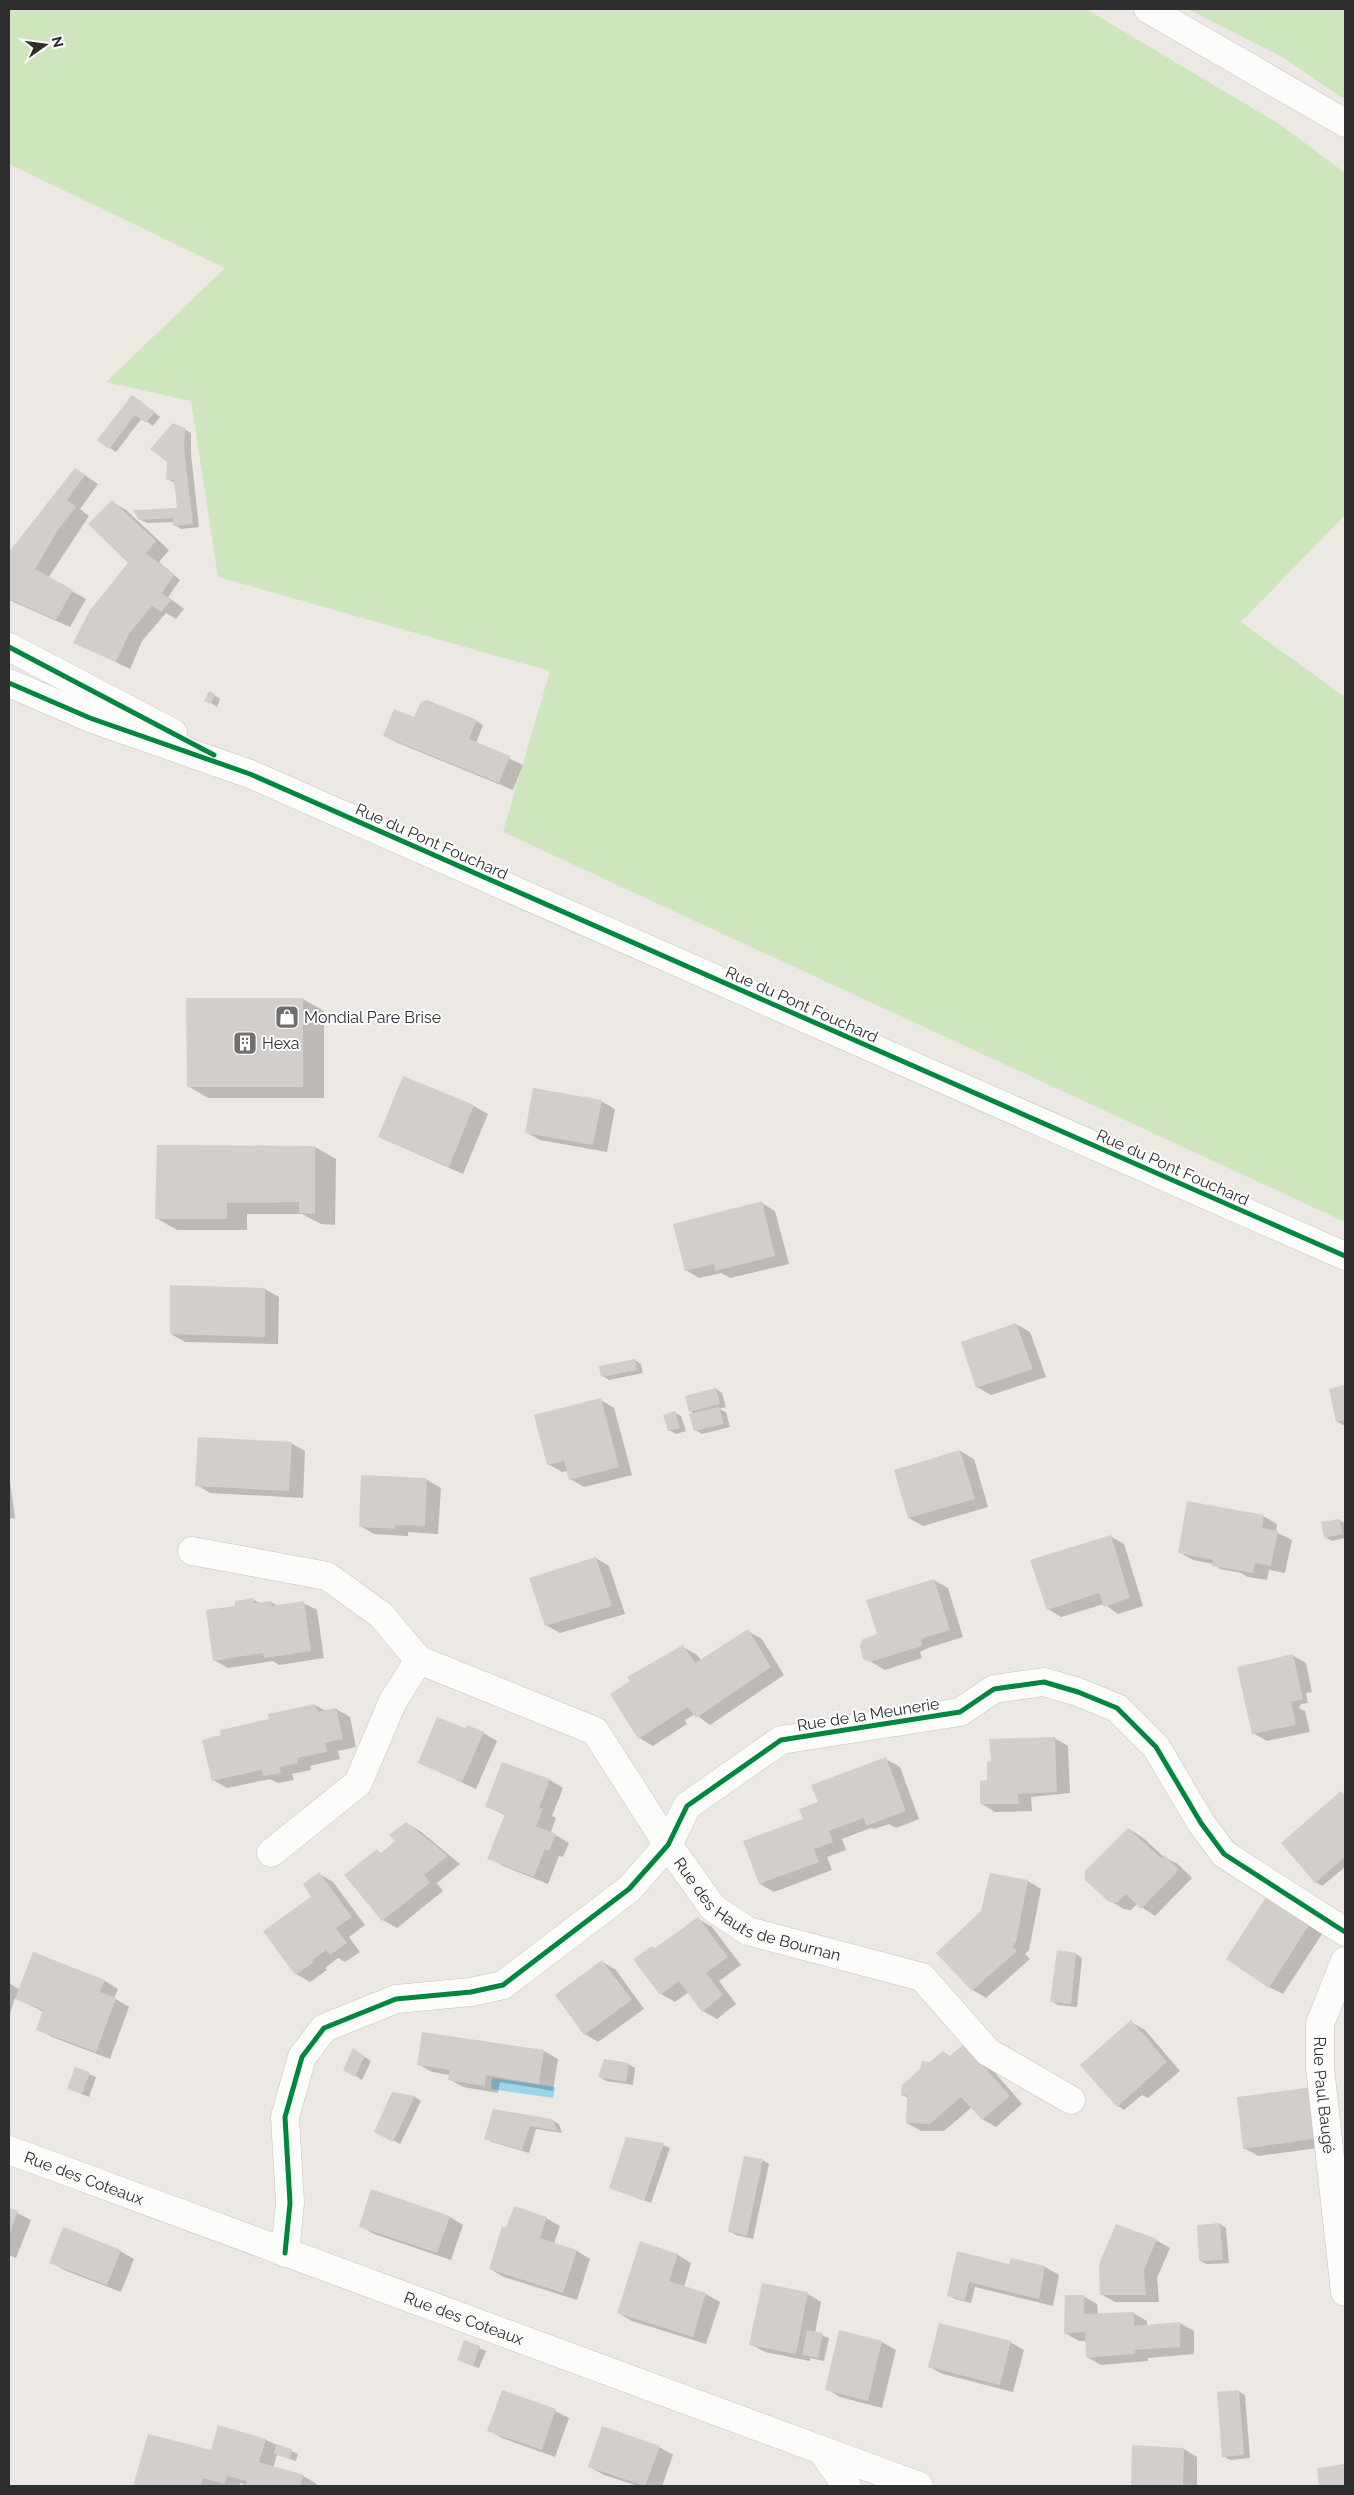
<svg xmlns="http://www.w3.org/2000/svg" width="1354" height="2495" viewBox="0 0 1354 2495" font-family="Raleway,sans-serif">
  <rect width="100%" height="100%" fill="#ece8e4"/>
  <!-- green -->
  <g fill="#cee6be">
    <polygon points="9,9 1086,9 1281,125 1345,173 1345,515 1241,622 1345,697 1345,1222 503,832 550,671 218,577 191,401 106,382 225,268 9,164"/>
    <polygon points="1188,9 1345,9 1345,100 1284,58"/>
  </g>
  <!-- water -->
  <polygon fill="#99d6ec" points="492,2078 555,2087 553,2098 491,2089"/>
  <!-- shadow -->
  <g fill="#0003">
    <polygon points="139,400 160,417 153,426 142,418 116,452 110,448"/>
    <polygon points="184,429 191,433 191,454 199,527 181,529 175,525 174,522 147,523 140,519 178,509 175,483 167,479"/>
    <polygon points="76,469 98,484 80,509 89,516 48,578 86,599 70,627 9,600 9,554"/>
    <polygon points="112,502 126,510 169,550 159,562 180,580 168,597 184,609 176,619 166,613 142,641 130,669 74,642 130,563"/>
    <polygon points="214,695 220,699 217,707 206,700"/>
    <polygon points="415,719 476,721 483,725 476,743 523,765 513,790 398,743 384,736"/>
    <polygon points="187,999 303,999 324,1011 324,1098 208,1098 188,1086"/>
    <polygon points="404,1077 474,1106 488,1114 463,1174 379,1137"/>
    <polygon points="601,1101 615,1109 607,1152 540,1140 526,1132"/>
    <polygon points="158,1147 315,1147 336,1159 335,1225 321,1224 302,1214 247,1214 247,1230 177,1230 156,1218"/>
    <polygon points="762,1203 775,1211 789,1264 730,1278 721,1273 699,1278 686,1270"/>
    <polygon points="172,1287 265,1289 279,1297 278,1344 185,1342 171,1334"/>
    <polygon points="1016,1324 1030,1332 1046,1377 991,1395 977,1387"/>
    <polygon points="635,1360 641,1364 643,1373 609,1380 603,1376"/>
    <polygon points="1345,1387 1345,1426 1338,1422 1330,1390"/>
    <polygon points="716,1389 722,1393 726,1407 719,1409 726,1412 730,1427 702,1434 695,1430 695,1414 690,1411"/>
    <polygon points="601,1400 614,1408 632,1475 584,1487 570,1479 568,1471 562,1472 548,1464"/>
    <polygon points="675,1413 681,1416 686,1431 676,1434 669,1430"/>
    <polygon points="291,1443 305,1451 303,1498 210,1493 197,1485"/>
    <polygon points="960,1451 974,1459 988,1507 923,1526 909,1518"/>
    <polygon points="9,1474 15,1518 9,1519"/>
    <polygon points="427,1480 441,1488 438,1534 408,1532 408,1536 374,1534 360,1526"/>
    <polygon points="1263,1516 1277,1524 1276,1532 1292,1540 1285,1573 1269,1570 1267,1580 1248,1577 1241,1573 1220,1569 1213,1564 1193,1560 1179,1552"/>
    <polygon points="1339,1520 1345,1523 1345,1538 1332,1541 1325,1537 1322,1523"/>
    <polygon points="1110,1536 1124,1544 1143,1606 1118,1614 1104,1604 1061,1617 1048,1609"/>
    <polygon points="596,1558 609,1566 625,1614 560,1633 546,1625"/>
    <polygon points="934,1580 948,1588 963,1637 928,1648 920,1652 922,1658 885,1670 864,1658 878,1635"/>
    <polygon points="253,1599 261,1604 271,1602 278,1606 303,1603 317,1610 324,1658 279,1665 273,1661 228,1668 214,1660 237,1607"/>
    <polygon points="748,1631 762,1639 784,1675 710,1725 695,1714 685,1720 687,1724 653,1746 639,1738 683,1647 697,1655 701,1660"/>
    <polygon points="1292,1655 1306,1663 1312,1692 1306,1693 1308,1703 1301,1704 1299,1708 1305,1711 1310,1732 1267,1741 1253,1733"/>
    <polygon points="315,1705 326,1711 336,1709 350,1717 356,1747 338,1751 340,1759 310,1766 311,1770 292,1774 294,1780 278,1783 270,1779 227,1788 213,1780 270,1720"/>
    <polygon points="483,1733 497,1741 476,1789 420,1763"/>
    <polygon points="1054,1738 1068,1746 1070,1793 1031,1797 1032,1811 995,1812 982,1804 989,1781"/>
    <polygon points="886,1759 900,1767 919,1819 896,1828 889,1824 874,1829 871,1828 842,1839 846,1850 827,1857 832,1870 774,1892 760,1884 745,1842 804,1819 819,1803"/>
    <polygon points="503,1763 550,1780 563,1788 552,1816 556,1818 551,1832 569,1843 563,1857 559,1856 548,1884 503,1866 489,1858 506,1816 487,1806"/>
    <polygon points="1341,1793 1345,1796 1345,1867 1322,1886 1316,1882"/>
    <polygon points="406,1823 420,1831 460,1864 437,1883 443,1891 397,1928 383,1920 346,1875 377,1851 382,1854 397,1841"/>
    <polygon points="1129,1829 1142,1837 1164,1857 1178,1864 1192,1878 1155,1916 1137,1904 1131,1910 1124,1909 1110,1901"/>
    <polygon points="319,1874 333,1882 365,1925 349,1937 360,1952 345,1962 338,1958 325,1968 327,1970 310,1982 296,1974"/>
    <polygon points="1028,1881 1041,1889 1029,1950 1025,1954 1030,1959 986,1998 973,1990 938,1953"/>
    <polygon points="1280,1906 1322,1934 1283,1994 1269,1987"/>
    <polygon points="698,1919 712,1927 741,1965 719,1981 736,2004 717,2019 703,2011 689,1992 675,2002 661,1994 635,1959 652,1947 656,1949"/>
    <polygon points="1058,1951 1076,1954 1082,1958 1077,2007 1058,2005 1051,2001"/>
    <polygon points="34,1953 105,1981 118,1989 114,1998 129,2007 110,2059 52,2037 38,2029 44,2012 15,1998 9,2017 9,1983 20,1990"/>
    <polygon points="603,1962 616,1970 644,2009 598,2042 585,2034"/>
    <polygon points="1131,2022 1145,2030 1180,2071 1148,2098 1142,2095 1124,2110 1118,2106"/>
    <polygon points="423,2033 544,2051 558,2059 553,2091 500,2082 498,2093 463,2087 449,2079 450,2075 432,2072 418,2064"/>
    <polygon points="943,2052 951,2057 978,2053 1022,2104 996,2127 982,2119 972,2107 944,2131 921,2131 907,2123 908,2098 903,2095 921,2070"/>
    <polygon points="360,2054 371,2061 362,2080 345,2069"/>
    <polygon points="628,2064 635,2068 633,2085 606,2081 600,2077"/>
    <polygon points="89,2074 96,2077 89,2097 69,2089"/>
    <polygon points="393,2094 415,2097 421,2101 400,2144 382,2135"/>
    <polygon points="1238,2098 1332,2146 1258,2156 1244,2148"/>
    <polygon points="494,2110 552,2120 559,2124 562,2133 536,2129 529,2153 492,2142 486,2138"/>
    <polygon points="663,2145 670,2148 651,2203 610,2188"/>
    <polygon points="763,2160 769,2164 753,2239 736,2235 729,2231"/>
    <polygon points="372,2191 450,2217 463,2225 451,2260 374,2234 360,2226"/>
    <polygon points="9,2209 31,2220 16,2258 9,2255"/>
    <polygon points="546,2218 560,2226 554,2244 577,2251 590,2259 577,2300 504,2277 490,2269 507,2229"/>
    <polygon points="1220,2224 1226,2228 1229,2263 1207,2264 1200,2261"/>
    <polygon points="1116,2225 1156,2240 1170,2248 1157,2278 1159,2302 1115,2302 1101,2294"/>
    <polygon points="641,2243 678,2255 691,2263 684,2287 706,2294 720,2302 706,2344 632,2321 618,2313"/>
    <polygon points="120,2251 134,2259 121,2292 64,2270 51,2262"/>
    <polygon points="958,2253 1010,2266 1012,2259 1045,2267 1059,2275 1053,2306 975,2287 971,2303 955,2299 948,2295"/>
    <polygon points="808,2294 821,2302 815,2333 829,2338 824,2361 810,2358 810,2361 765,2352 751,2344"/>
    <polygon points="1083,2296 1097,2304 1098,2315 1133,2313 1147,2321 1147,2326 1180,2323 1194,2331 1194,2354 1148,2358 1148,2361 1101,2365 1087,2357 1086,2341 1079,2341 1065,2333"/>
    <polygon points="840,2332 882,2342 896,2350 882,2408 840,2397 827,2389"/>
    <polygon points="465,2342 486,2351 479,2368 465,2363"/>
    <polygon points="1010,2342 1024,2350 1013,2392 943,2374 929,2367"/>
    <polygon points="1238,2391 1245,2395 1250,2458 1230,2460 1223,2456"/>
    <polygon points="555,2411 569,2418 555,2457 502,2438 488,2430"/>
    <polygon points="219,2427 266,2440 298,2454 296,2461 277,2455 273,2468 303,2476 317,2484 316,2486 247,2486 240,2483 240,2486 135,2485 212,2452"/>
    <polygon points="659,2447 673,2455 662,2486 638,2486 604,2475 590,2467"/>
    <polygon points="1133,2447 1184,2449 1197,2457 1197,2486 1132,2486"/>
  </g>
  <!-- building -->
  <g fill="#d1cecb">
    <polygon points="132,395 155,412 146,423 135,415 109,449 97,440"/>
    <polygon points="173,423 185,428 184,449 193,524 173,526 173,518 139,520 133,510 177,508 174,480 166,480 167,462 150,449"/>
    <polygon points="75,468 85,475 67,500 76,507 58,530 35,569 73,590 56,620 9,599 9,552"/>
    <polygon points="112,500 156,541 146,553 174,575 162,593 171,600 161,612 152,606 129,634 116,662 73,643 90,610 128,563 88,524"/>
    <polygon points="209,691 215,694 211,704 204,701"/>
    <polygon points="427,700 477,720 469,739 510,756 499,783 383,736 394,709 414,717 421,702"/>
    <polygon points="186,998 303,998 303,1087 187,1087"/>
    <polygon points="403,1076 474,1105 449,1167 378,1137"/>
    <polygon points="533,1088 602,1100 593,1145 525,1133"/>
    <polygon points="157,1145 315,1146 315,1214 299,1213 299,1202 227,1203 227,1219 155,1219"/>
    <polygon points="762,1201 775,1256 715,1271 714,1264 685,1271 673,1224"/>
    <polygon points="170,1285 265,1288 265,1337 170,1334"/>
    <polygon points="1016,1323 1033,1369 976,1388 961,1342"/>
    <polygon points="635,1359 637,1370 601,1377 599,1366"/>
    <polygon points="1345,1385 1345,1420 1336,1422 1329,1389"/>
    <polygon points="716,1388 720,1404 689,1412 685,1396"/>
    <polygon points="601,1398 619,1467 569,1480 564,1461 547,1465 534,1415"/>
    <polygon points="719,1407 724,1424 694,1431 689,1414"/>
    <polygon points="675,1411 680,1428 668,1431 663,1415"/>
    <polygon points="198,1437 292,1442 289,1491 195,1486"/>
    <polygon points="960,1450 975,1499 908,1518 894,1470"/>
    <polygon points="361,1475 427,1478 425,1526 395,1525 395,1529 359,1527"/>
    <polygon points="1187,1501 1264,1515 1262,1528 1278,1531 1271,1566 1255,1563 1253,1573 1212,1566 1213,1560 1178,1553"/>
    <polygon points="1339,1519 1343,1534 1324,1538 1321,1522"/>
    <polygon points="1111,1535 1130,1598 1104,1607 1099,1593 1047,1610 1030,1560"/>
    <polygon points="596,1557 612,1606 545,1626 529,1578"/>
    <polygon points="934,1579 950,1630 921,1639 922,1646 870,1662 863,1659 860,1646 863,1639 877,1634 866,1600"/>
    <polygon points="254,1598 254,1603 271,1601 272,1606 304,1601 311,1651 264,1658 263,1653 213,1661 206,1610 235,1606 235,1601"/>
    <polygon points="748,1629 771,1667 696,1718 688,1707 638,1739 610,1694 630,1681 627,1677 683,1645 695,1663"/>
    <polygon points="1293,1654 1303,1699 1291,1702 1296,1725 1252,1734 1237,1667"/>
    <polygon points="315,1704 318,1712 336,1708 343,1739 325,1743 327,1752 297,1758 298,1763 279,1767 281,1773 263,1776 262,1770 212,1781 202,1740 221,1735 220,1730 269,1719 268,1714"/>
    <polygon points="437,1717 465,1728 467,1725 484,1732 462,1782 418,1763"/>
    <polygon points="1055,1737 1057,1792 1018,1794 1019,1804 980,1804 980,1781 987,1780 987,1762 991,1761 989,1739"/>
    <polygon points="886,1757 906,1811 866,1826 864,1818 829,1831 833,1842 814,1849 819,1862 759,1884 743,1841 803,1819 799,1809 818,1802 811,1785"/>
    <polygon points="502,1762 550,1779 539,1808 543,1809 536,1826 556,1834 549,1851 545,1849 534,1877 487,1859 505,1814 485,1807"/>
    <polygon points="1341,1791 1345,1797 1345,1857 1315,1883 1281,1843"/>
    <polygon points="406,1822 448,1856 424,1875 430,1883 382,1921 344,1875 377,1849 380,1854 395,1841 389,1835"/>
    <polygon points="1128,1828 1161,1858 1164,1855 1179,1870 1141,1909 1126,1894 1117,1903 1109,1902 1085,1880 1085,1871"/>
    <polygon points="319,1872 352,1917 336,1928 347,1943 330,1955 326,1950 312,1960 314,1962 295,1975 263,1931 311,1897 303,1884"/>
    <polygon points="990,1873 1028,1880 1016,1942 1012,1946 1017,1951 972,1991 936,1953 981,1911"/>
    <polygon points="1266,1897 1309,1925 1269,1988 1226,1959"/>
    <polygon points="698,1917 728,1957 706,1973 723,1995 702,2012 679,1981 660,1995 633,1959 652,1946 654,1949"/>
    <polygon points="1057,1950 1076,1953 1071,2004 1050,2002"/>
    <polygon points="33,1952 105,1980 100,1992 116,1998 96,2052 36,2030 43,2010 15,1999"/>
    <polygon points="602,1960 632,2000 584,2035 555,1995"/>
    <polygon points="1131,2020 1167,2062 1117,2107 1080,2065"/>
    <polygon points="422,2032 544,2050 539,2084 486,2075 485,2086 448,2080 450,2070 417,2065"/>
    <polygon points="964,2044 1010,2096 982,2120 961,2097 930,2124 906,2123 907,2095 901,2096 902,2085 920,2069 922,2061 930,2062 943,2051 949,2057"/>
    <polygon points="353,2048 365,2056 355,2077 343,2070"/>
    <polygon points="604,2059 629,2063 626,2082 598,2077"/>
    <polygon points="75,2067 90,2072 82,2094 67,2089"/>
    <polygon points="1313,2087 1319,2138 1243,2149 1237,2097"/>
    <polygon points="392,2092 415,2096 393,2142 374,2132"/>
    <polygon points="493,2109 552,2119 557,2131 530,2126 522,2150 484,2139"/>
    <polygon points="626,2137 664,2143 644,2201 609,2188"/>
    <polygon points="744,2156 763,2159 747,2236 728,2231"/>
    <polygon points="371,2189 450,2216 437,2253 359,2227"/>
    <polygon points="514,2206 547,2217 540,2238 577,2250 563,2293 489,2269 502,2226 506,2228"/>
    <polygon points="9,2208 18,2211 9,2235"/>
    <polygon points="1220,2223 1223,2260 1199,2261 1197,2225"/>
    <polygon points="1116,2224 1157,2239 1144,2270 1146,2295 1100,2295 1099,2264"/>
    <polygon points="63,2227 121,2250 107,2285 49,2263"/>
    <polygon points="640,2241 678,2254 669,2281 706,2293 693,2337 617,2313"/>
    <polygon points="957,2251 1009,2264 1011,2258 1045,2266 1039,2299 969,2282 965,2301 947,2296"/>
    <polygon points="762,2283 808,2292 796,2354 749,2345"/>
    <polygon points="1065,2295 1084,2295 1084,2314 1134,2312 1134,2326 1180,2322 1180,2347 1135,2350 1135,2354 1086,2358 1085,2332 1064,2334"/>
    <polygon points="939,2323 1011,2341 1000,2385 928,2367"/>
    <polygon points="807,2330 823,2333 818,2358 802,2355"/>
    <polygon points="839,2330 882,2341 868,2401 825,2390"/>
    <polygon points="464,2340 480,2346 473,2366 457,2360"/>
    <polygon points="502,2390 556,2409 542,2450 487,2431"/>
    <polygon points="1239,2390 1244,2455 1222,2457 1217,2392"/>
    <polygon points="218,2425 266,2439 259,2462 304,2475 300,2486 245,2486 247,2481 227,2476 224,2484 203,2478 201,2486 133,2486 148,2434 211,2450"/>
    <polygon points="602,2426 660,2446 645,2486 588,2467"/>
    <polygon points="276,2444 292,2449 290,2459 274,2454"/>
    <polygon points="1132,2445 1184,2448 1183,2486 1131,2486"/>
    <polygon points="1345,2464 1345,2486 1319,2486 1317,2468"/>
  </g>
  <g fill="none" stroke-linecap="round" stroke-linejoin="round">
    <!-- minor casing -->
    <g stroke="#c5c4c5" stroke-width="29">
      <g id="minor">
        <polyline points="1148,9 1345,123"/>
        <path id="s1" d="M192 1551 327 1576 381 1615 419 1660 595 1731 668 1845 713 1908 748 1931 922 1977 988 2052 1071 2100"/>
        <polyline points="271,1853 358,1783 393,1701 419,1660"/>
        <path id="s2" d="M1345 1961 1320 2024V2068L1345 2292"/>
        <path id="s3" d="M9 2150 919 2486"/>
        <polyline points="285,2253 290,2203 285,2117 302,2057 324,2028 396,1999 471,1992 503,1985 629,1889 668,1845 687,1806 781,1740 960,1712 994,1689 1044,1682 1078,1692 1117,1708 1156,1747 1201,1823 1224,1854 1345,1932"/>
        <polyline points="820,2449 847,2486"/>
      </g>
    </g>
    <!-- secondary casing -->
    <g stroke="#c5c4c5" stroke-width="29">
      <g id="secondary">
        <polyline points="9,647 173,733"/>
        <polyline points="9,683 90,718 250,774 1345,1256"/>
      </g>
    </g>
    <!-- minor -->
    <use href="#minor" stroke="#fcfcfb" stroke-width="28"/>
    <!-- secondary -->
    <use href="#secondary" stroke="#fcfcfb" stroke-width="28"/>
    <!-- cycleway casing -->
    <g stroke="#fff" stroke-width="8">
      <g id="cycleway">
        <polyline points="9,647 214,755"/>
        <polyline points="9,683 90,718 250,774 1345,1256"/>
        <polyline points="285,2253 290,2203 285,2117 302,2057 324,2028 396,1999 471,1992 503,1985 629,1889 668,1845 687,1806 781,1740 960,1712 994,1689 1044,1682 1078,1692 1117,1708 1156,1747 1201,1823 1224,1854 1345,1932"/>
      </g>
    </g>
    <!-- cycleway -->
    <use href="#cycleway" stroke="#00873e" stroke-width="5"/>
  </g>
  <!-- icons -->
  <defs>
    <g id="shop-square" transform="scale(1.25)"><rect x="-9" y="-9" width="18" height="18" rx="4" fill="#706f6e" stroke="#fff"/><path d="M-5-2.5h2.3a2.7 3.5 0 0 1 5.4 0H5L5.5 6h-11ZM-1.5-2.5h3a1.5 2.3 0 0 0-3 0Z" fill="#fff"/></g>
    <g id="building-square" transform="scale(1.25)"><rect x="-9" y="-9" width="18" height="18" rx="4" fill="#706f6e" stroke="#fff"/><path d="M-4-6H4V6H1V3H-1V6H-4ZM-2.5-4.3h1.7v1.8h-1.7ZM.8-4.3h1.7v1.8H.8ZM-2.5-1h1.7V.8h-1.7ZM.8-1h1.7V.8H.8Z" fill="#fff"/></g>
  </defs>
  <g fill-rule="evenodd">
    <use href="#shop-square" x="287" y="1017"/>
    <use href="#building-square" x="245" y="1043"/>
  </g>
  <g text-anchor="middle" stroke-width="4" stroke-linejoin="round" paint-order="stroke">
    <!-- street labels -->
    <g font-size="16" fill="#2e2e2e" stroke="#fff">
      <text transform="translate(432 841) rotate(24)" y="6">Rue du Pont Fouchard</text>
      <text transform="translate(802 1004) rotate(24)" y="6">Rue du Pont Fouchard</text>
      <text transform="translate(1173 1167) rotate(24)" y="6">Rue du Pont Fouchard</text>
      <text transform="translate(868 1714) rotate(-9)" y="6">Rue de la Meunerie</text>
      <text dy="6" stroke="none"><textPath href="#s1" startOffset="704">Rue des Hauts de Bournan</textPath></text>
      <text dy="6" stroke="none"><textPath href="#s2" startOffset="139">Rue Paul Baugé</textPath></text>
      <text dy="6" stroke="none"><textPath href="#s3" startOffset="80">Rue des Coteaux</textPath></text>
      <text dy="6" stroke="none"><textPath href="#s3" startOffset="485">Rue des Coteaux</textPath></text>
    </g>
    <!-- poi labels -->
    <g font-size="16" fill="#2e2e2e" stroke="#fff" text-anchor="start">
      <text x="304" y="1023">Mondial Pare Brise</text>
      <text x="262" y="1049">Hexa</text>
    </g>
  </g>
  <!-- border -->
  <rect width="1354" height="2495" fill="none" stroke="#2e2e2e" stroke-width="20"/>
  <!-- north arrow -->
  <g transform="translate(45 45) rotate(76)" stroke="#ffffff" stroke-width="4" paint-order="stroke">
  <path d="M0-4L9 19L0 12L-9 19Z" fill="#2e2e2e"/>
  <text y="-8" font-size="14" font-weight="bold" text-anchor="middle" fill="#2e2e2e">N</text>
  </g>
</svg>
